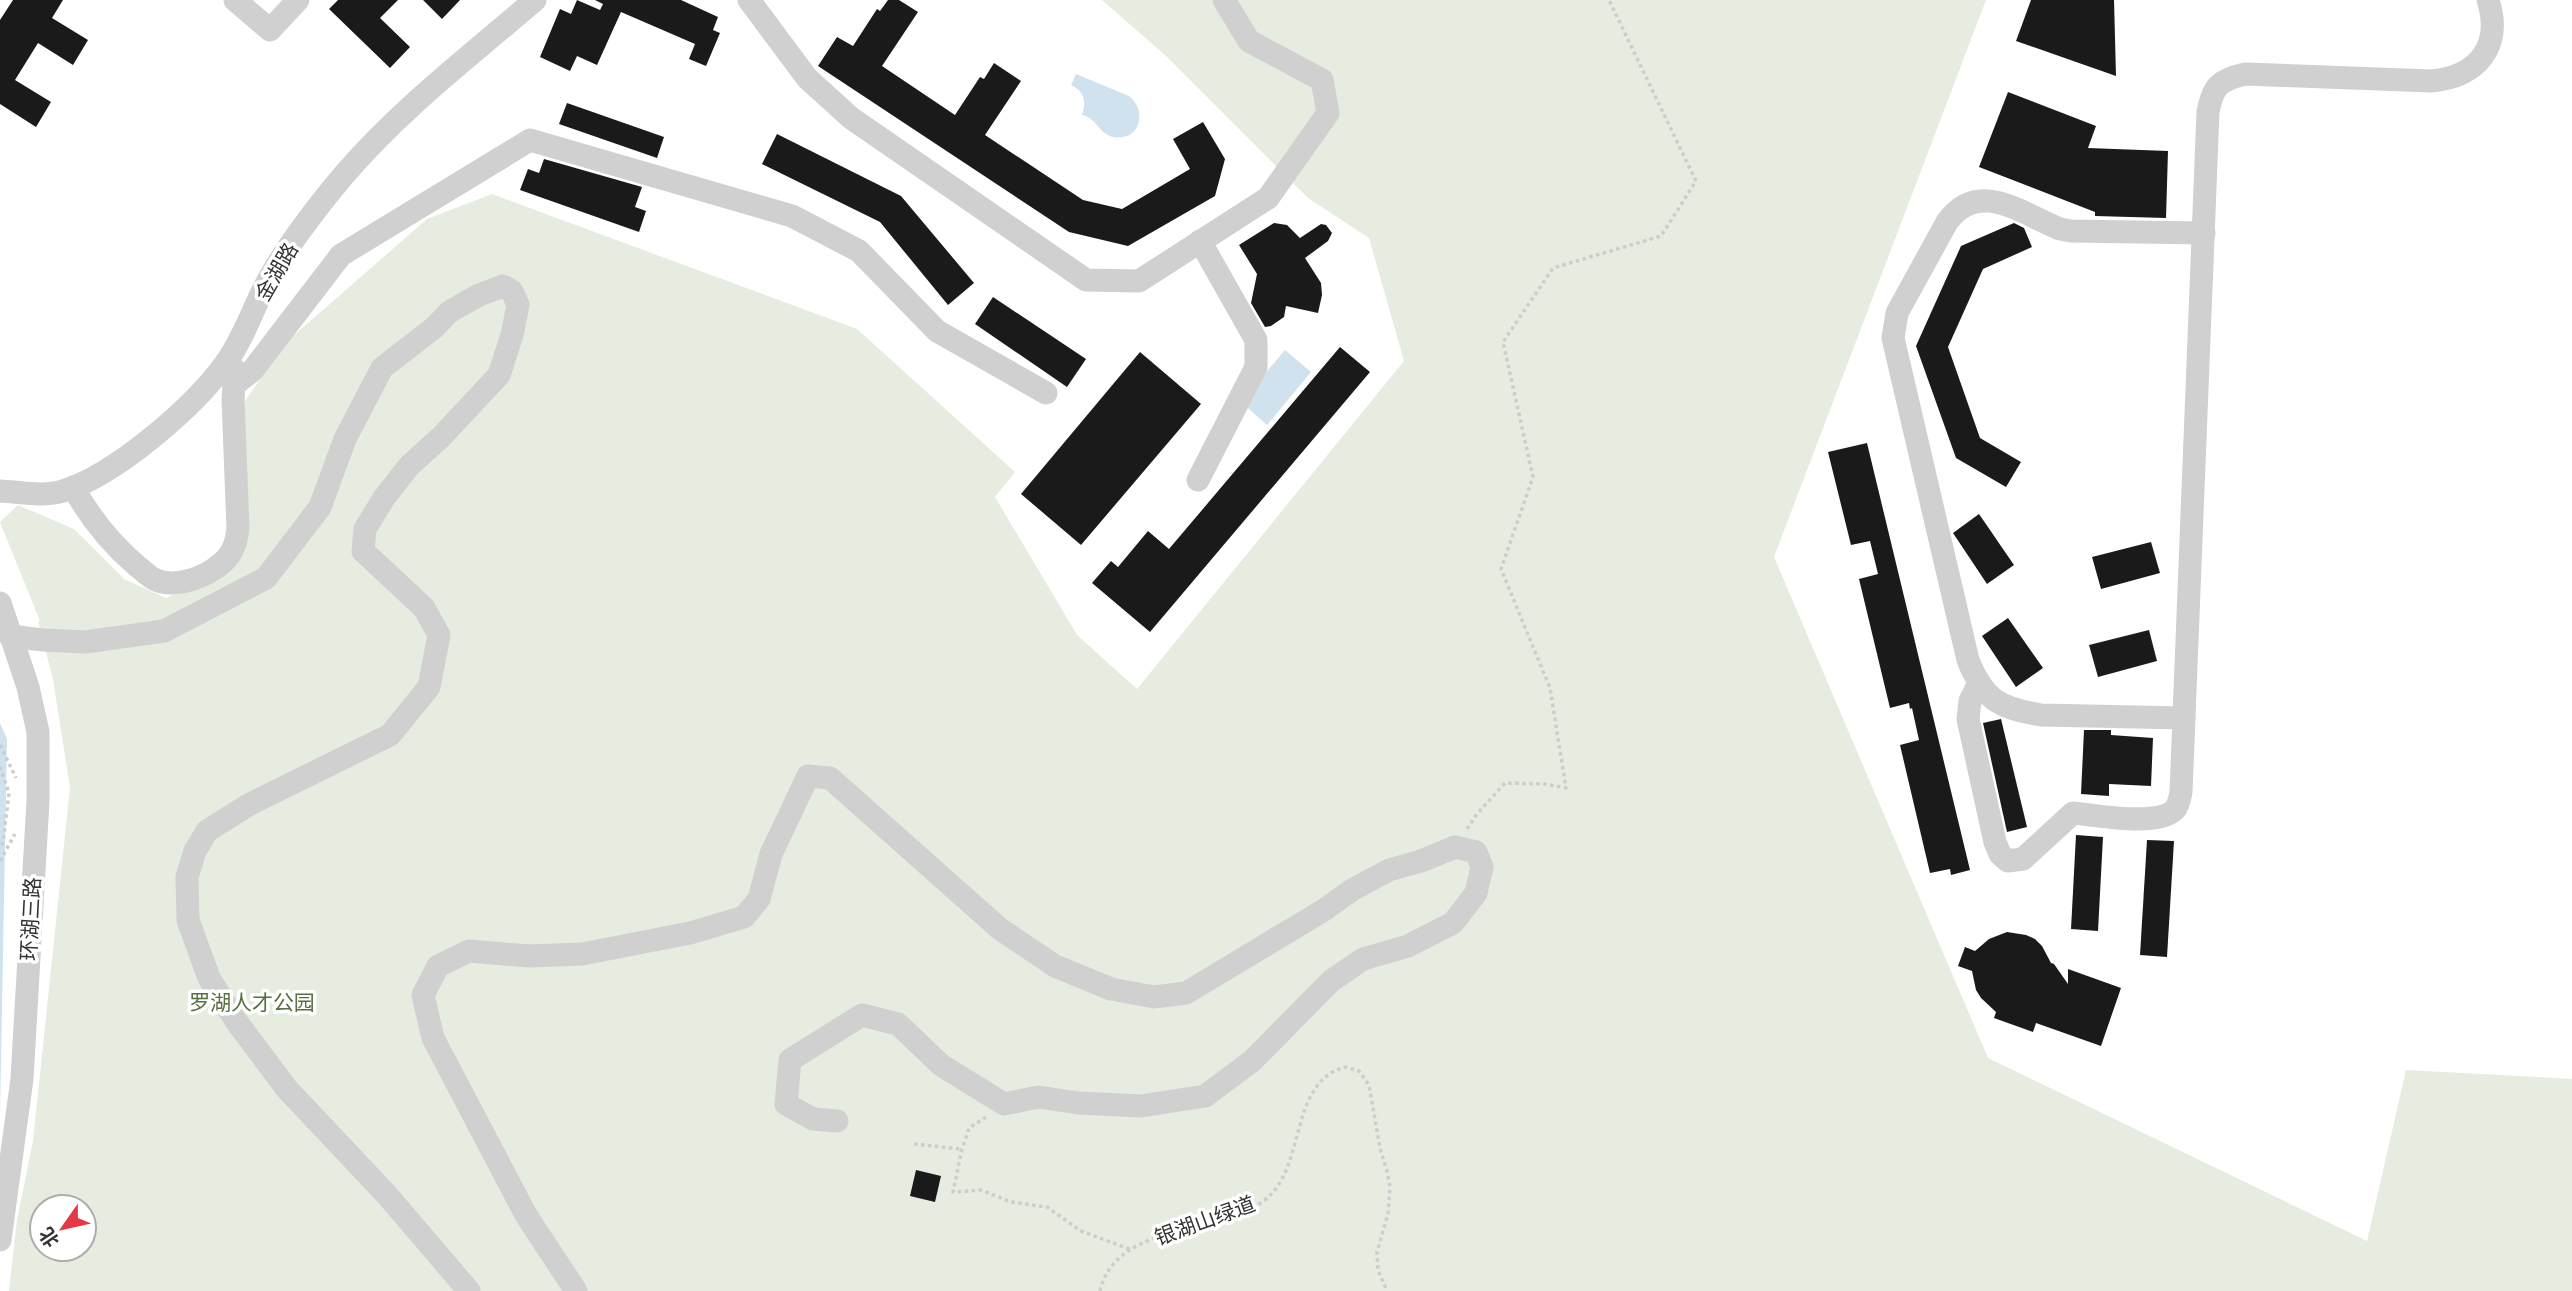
<svg xmlns="http://www.w3.org/2000/svg" width="2572" height="1291" viewBox="0 0 2572 1291" font-family="Manrope,'Noto Sans SC',sans-serif">
  <rect width="100%" height="100%" fill="#fff"/>
  <!-- green -->
  <path fill="#e6ecdf" fill-rule="evenodd" d="M1102 0H1986L1774 557 1988 1058 2367 1241 2406 1070 2572 1079V1291H9L17 1220 33 1141 70 788 53 679 38 621H40L0 522 18 505 74 529 124 579 166 598 230 570 241 407 284 344 427 219 492 194 857 329 1015 472 995 497 1077 635 1137 689 1404 361 1369 238 1308 198 1165 55ZM42 1207H84V1249H42Z"/>
  <!-- water -->
  <g fill="#cfe2ee">
    <path d="M1076 74 1129 96C1148 111 1140 142 1113 137 1099 134 1097 118 1082 115 1087 101 1084 91 1071 85Z"/>
    <polygon points="1285,350 1311,372 1267,425 1241,402"/>
    <polygon points="0,723 7,739 0,1114"/>
  </g>
  <!-- building -->
  <g fill="#1a1a1a">
    <polygon points="13,0 63,0 52,18 88,40 73,65 38,43 15,80 51,102 36,127 0,104 0,20"/>
    <polygon points="338,0 398,0 380,18 410,47 390,68 329,9"/>
    <polygon points="423,0 460,0 442,19"/>
    <polygon points="577,0 600,10 603,4 595,0 681,0 718,17 713,30 720,33 706,66 689,59 695,44 621,12 597,65 577,56 570,71 540,57 560,9 571,14"/>
    <polygon points="888,0 899,0 918,12 882,66 955,115 980,77 984,79 994,63 1021,81 985,135 1083,200 1122,209 1190,169 1173,139 1203,122 1225,159 1215,196 1128,246 1069,232 818,66 837,37 853,46 877,9 880,11"/>
    <polygon points="2031,0 2114,0 2116,76 2016,41"/>
    <polygon points="2008,92 2096,126 2088,148 2168,151 2166,218 2095,216 2095,212 1979,167"/>
    <polygon points="567,103 664,137 657,158 559,124"/>
    <polygon points="777,134 901,196 974,283 948,305 880,222 762,164"/>
    <polygon points="544,159 642,187 635,207 646,211 639,232 520,190 528,169 539,173"/>
    <polygon points="1274,223 1287,225 1300,238 1321,224 1326,225 1332,233 1328,241 1305,258 1321,283 1322,295 1318,313 1286,306 1284,317 1271,326 1265,327 1251,303 1257,274 1239,245"/>
    <polygon points="2014,223 2024,228 2032,247 1983,269 1948,347 1980,438 2021,462 2006,487 1956,458 1916,346 1961,246"/>
    <polygon points="993,297 1086,359 1067,387 975,324"/>
    <polygon points="1340,347 1370,372 1150,632 1092,583 1111,561 1118,567 1148,531 1169,549"/>
    <polygon points="1140,352 1201,404 1081,545 1021,494"/>
    <polygon points="1867,443 1970,870 1951,875 1950,869 1930,873 1900,745 1919,740 1912,708 1910,709 1909,703 1890,708 1859,579 1878,574 1870,541 1851,545 1828,452"/>
    <polygon points="1979,514 2014,565 1987,584 1953,533"/>
    <polygon points="2151,542 2160,573 2101,589 2092,557"/>
    <polygon points="2008,618 2043,668 2016,687 1982,636"/>
    <polygon points="2149,630 2157,661 2098,677 2089,645"/>
    <polygon points="2001,719 2027,827 2007,832 1983,723"/>
    <polygon points="2084,730 2111,730 2111,735 2153,738 2151,786 2109,784 2109,796 2081,794"/>
    <polygon points="2076,835 2103,837 2098,931 2071,929"/>
    <polygon points="2147,840 2174,841 2167,957 2140,955"/>
    <polygon points="2007,932 2026,935 2035,939 2042,946 2051,963 2054,964 2068,984 2068,969 2121,988 2101,1046 2036,1023 2033,1032 1994,1018 1996,1012 1981,998 1976,990 1972,971 1958,966 1965,947 1975,951 1989,939"/>
    <polygon points="916,1170 941,1176 935,1202 910,1196"/>
  </g>
  <g fill="none" stroke-linecap="round" stroke-linejoin="round">
    <!-- path -->
    <g stroke="#cdcdcd" stroke-width="3.5" stroke-dasharray="3.5 3.5" stroke-linecap="butt">
      <polyline points="0,745 16,778"/>
      <polyline points="0,767 9,793 3,842 0,848"/>
      <polyline points="1467,829 1477,814 1505,783 1545,784 1566,788 1550,688 1501,569 1533,477 1503,342 1553,268 1661,236 1696,181 1609,0"/>
      <polyline points="0,861 15,834"/>
      <polyline points="986,1117 969,1128 962,1149 953,1192 981,1190 1011,1202 1047,1207 1081,1231 1132,1250"/>
      <polyline points="914,1144 961,1149"/>
      <path d="M1100 1291C1115 1224 1217 1232 1262 1202 1308 1171 1287 1081 1346 1067L1359 1071 1369 1085 1380 1148 1387 1171 1390 1187 1388 1214 1377 1252 1378 1270 1387 1291"/>
    </g>
    <!-- minor -->
    <g stroke="#d0d0d0" stroke-width="23">
      <polyline points="235,0 270,30 298,0"/>
      <polyline points="749,0 807,78 851,118 1086,280 1139,281 1268,198 1328,113 1322,80 1249,41 1224,0"/>
      <polyline points="234,385 252,371 341,255 530,140 792,216 859,251 937,331 1046,393"/>
      <polyline points="1198,480 1256,367 1256,340 1200,241"/>
      <path d="M73 487C90 518 110 543 137 566 143 570 148 576 154 579 171 588 196 580 211 571 229 560 236 549 238 528L233 400 235 370"/>
      <path d="M0 491C20 492 44 497 63 491 115 475 193 408 225 364 245 337 254 304 271 275 292 239 317 207 343 176 399 110 470 56 535 0"/>
      <polyline points="0,603 28,687 38,732 38,801 22,1079 0,1240"/>
      <polyline points="10,636 43,640 85,642 164,631 266,578 320,507 345,439 382,368 435,327 449,312 479,295 503,286 512,291 518,305 512,335 499,375 441,437 409,466 384,498 365,529 363,551 424,608 439,635 429,687 390,735 250,804 207,831 195,851 187,877 188,920 209,978 236,1021 287,1089 387,1195 469,1291"/>
      <path d="M1978 685 1970 701 1968 719 1995 842 2000 854 2008 861 2023 859 2073 813C2096 815 2161 828 2176 808 2179 803 2180 797 2181 792L2208 112C2213 86 2219 80 2245 74L2431 81C2477 77 2503 47 2488 0"/>
      <path d="M2184 718 2041 715C1999 708 1984 700 1968 660L1893 338 1897 313 1947 222C1979 178 2022 214 2060 229L2071 231 2204 233"/>
      <polyline points="576,1291 526,1215 433,1038 423,995 438,966 469,951 529,956 582,954 690,933 744,917 759,899 771,854 808,776 830,778 1000,929 1055,966 1111,989 1154,997 1186,993 1324,910 1352,890 1389,870 1421,861 1455,847 1476,852 1482,867 1476,893 1453,923 1408,946 1363,959 1331,981 1252,1061 1205,1096 1141,1106 1078,1103 1039,1097 1004,1104 941,1065 898,1024 862,1015 790,1060 786,1104 813,1119 837,1121"/>
    </g>
  </g>
  <g text-anchor="middle" stroke-width="7" stroke-linejoin="round" paint-order="stroke">
    <!-- street labels -->
    <g font-size="21" fill="#333" stroke="#fff">
      <text transform="translate(277 272) rotate(-60)" y="7">金湖路</text>
      <text transform="translate(31 919) rotate(-87)" y="7">环湖三路</text>
      <text transform="translate(1205 1221) rotate(-20)" y="7">银湖山绿道</text>
    </g>
    <!-- park labels -->
    <g font-size="21" fill="#56703f" stroke="#fff">
      <text x="252" y="1010">罗湖人才公园</text>
    </g>
  </g>
  <!-- north arrow -->
  <g transform="translate(63 1228) rotate(236)"><circle r="33" fill="#ffffff" stroke="#adadad" stroke-width="2"/>
  <path d="M0-5L12 26L0 18L-12 26Z" fill="#e63946"/>
  <text y="-10" font-size="19" font-weight="bold" text-anchor="middle" fill="#333333">北</text>
  </g>
</svg>
